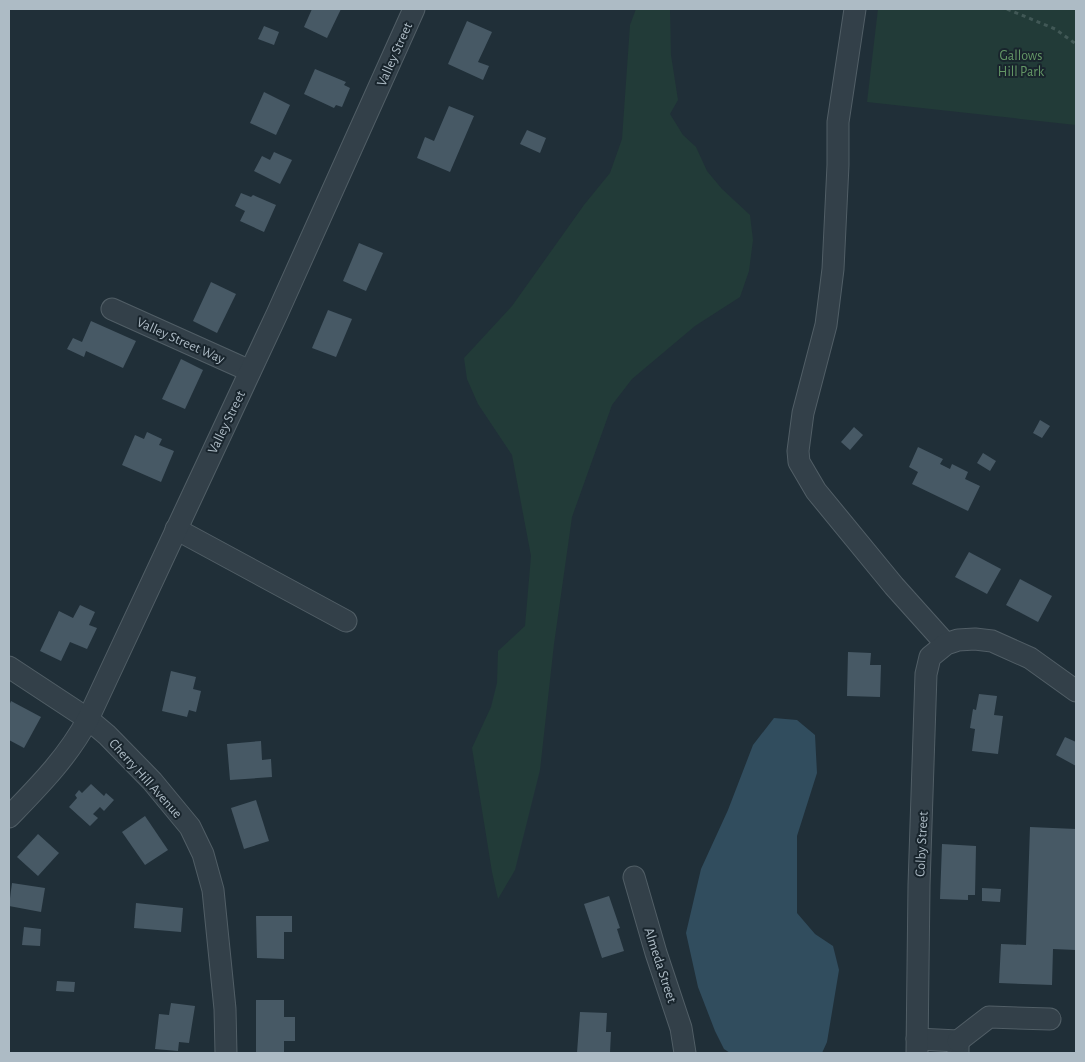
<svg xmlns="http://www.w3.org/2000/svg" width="1085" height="1062" viewBox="0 0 1085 1062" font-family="'Alegreya Sans',sans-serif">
  <rect width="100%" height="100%" fill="#202f38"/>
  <!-- green -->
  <g fill="#223b38">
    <polygon points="636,9 670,9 671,55 678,100 670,114 683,135 696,147 707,171 722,189 750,215 753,240 749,271 740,297 695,326 632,379 612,405 572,517 554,644 540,770 515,870 498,899 492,872 472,748 491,707 497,683 498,651 525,626 531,556 512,455 478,404 467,379 464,358 512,306 584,205 610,173 622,139 630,25"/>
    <polygon points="878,9 1076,9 1076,125 867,102"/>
  </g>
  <!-- water -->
  <polygon fill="#314d5e" points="774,718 797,720 815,735 817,773 797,836 797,913 815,934 833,946 839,970 827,1042 822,1053 730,1053 724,1049 715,1031 698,987 686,933 701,869 728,810 753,745"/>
  <!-- building -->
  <g fill="#475965">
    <polygon points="312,9 341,9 327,38 304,27"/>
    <polygon points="467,21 492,32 478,62 489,66 483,80 448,64"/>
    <polygon points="264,26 279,32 274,45 258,39"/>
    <polygon points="315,69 346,82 344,85 350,88 342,107 336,105 334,108 304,94"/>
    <polygon points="264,92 290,105 276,135 250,123"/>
    <polygon points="449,106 474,116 450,172 417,158 425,137 434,141"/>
    <polygon points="527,130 546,138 540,153 520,144"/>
    <polygon points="274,152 292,160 280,184 254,171 262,156 270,160"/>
    <polygon points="241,193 251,197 253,195 276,205 264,232 240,221 245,211 235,206"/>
    <polygon points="359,243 383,253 366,291 343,281"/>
    <polygon points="211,282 236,294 217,333 193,321"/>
    <polygon points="328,310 352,319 336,357 312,348"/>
    <polygon points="91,321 136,341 123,368 86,351 84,357 67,349 73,338 82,342"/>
    <polygon points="181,359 203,370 185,409 162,399"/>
    <polygon points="1040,420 1050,426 1042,438 1033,433"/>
    <polygon points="854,427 863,435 850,450 841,442"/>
    <polygon points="147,432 162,439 159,445 174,451 161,482 122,465 135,435 144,439"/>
    <polygon points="918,447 943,459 940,464 950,469 952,464 968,472 965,479 980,486 968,511 912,484 918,472 909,467"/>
    <polygon points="983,453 996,461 990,471 977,463"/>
    <polygon points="969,552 1001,569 987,594 955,577"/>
    <polygon points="1020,579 1052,596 1038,622 1006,605"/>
    <polygon points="80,605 95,612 89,625 97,628 87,649 70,642 61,661 40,651 59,611 73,618"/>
    <polygon points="848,652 871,653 870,665 881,665 880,697 847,696"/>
    <polygon points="171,671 196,677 193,689 201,691 196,712 189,710 187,717 162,711"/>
    <polygon points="979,694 997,696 994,715 1003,716 998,754 972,751 975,729 970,728 973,709 976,710"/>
    <polygon points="11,701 41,717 24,748 9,740 9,706"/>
    <polygon points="1065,737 1076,742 1076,766 1056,755"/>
    <polygon points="261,741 262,760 271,759 272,777 230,780 227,744"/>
    <polygon points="91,784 104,796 106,793 114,800 104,811 100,807 93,814 98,818 90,826 69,807 77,798 75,795 79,790 82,793"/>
    <polygon points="256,800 269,841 244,849 231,808"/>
    <polygon points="145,816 168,850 145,865 122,832"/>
    <polygon points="1030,827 1076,829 1076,950 1053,949 1052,985 999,983 1001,944 1026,945"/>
    <polygon points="38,834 59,853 38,876 17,857"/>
    <polygon points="942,844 976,846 975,895 968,895 968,900 940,899"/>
    <polygon points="12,883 45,888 41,912 9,906"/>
    <polygon points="982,888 1001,889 1000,902 982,901"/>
    <polygon points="609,896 620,928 617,929 624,951 602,958 584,904"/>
    <polygon points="136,903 183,908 181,932 134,928"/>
    <polygon points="256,916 292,916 292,932 284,932 284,959 257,958"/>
    <polygon points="24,927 41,929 40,946 22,945"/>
    <polygon points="57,981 75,982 74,992 56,991"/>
    <polygon points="256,1000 284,1000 284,1017 295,1017 295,1041 284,1041 284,1053 256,1053"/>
    <polygon points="171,1003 195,1006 189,1043 179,1042 178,1051 155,1049 159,1014 169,1015"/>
    <polygon points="580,1012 607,1013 606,1032 611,1032 610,1053 577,1053"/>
  </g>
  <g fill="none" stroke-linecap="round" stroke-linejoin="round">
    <!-- minor casing -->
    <g stroke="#515e66" stroke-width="23">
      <g id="minor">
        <polyline points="855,9 838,122 838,165 833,269 826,325 803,413 798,451 799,462 816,491 894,586 946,644"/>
        <polyline points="112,309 250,371"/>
        <polyline points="176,529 346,621"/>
        <polyline points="9,667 88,719 107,735 152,781 190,827 203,854 213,890 225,1009 226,1053"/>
        <path d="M9 817C38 787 68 757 88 719L277 314 414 9"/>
        <polyline points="634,877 656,953 681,1028 685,1053"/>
        <polyline points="917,1039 958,1041 958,1053"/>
        <polyline points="958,1041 989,1017 1050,1019"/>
        <polyline points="917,1053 919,885 926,674 930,657 946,644 958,640 975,639 992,641 1030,658 1076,691"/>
      </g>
    </g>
    <!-- path -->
    <polyline stroke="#415856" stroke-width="3" stroke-dasharray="4 4" stroke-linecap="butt" points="1007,9 1055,29 1076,44"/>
    <!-- minor -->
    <use href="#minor" stroke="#334049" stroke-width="21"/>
  </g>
  <g text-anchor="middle" stroke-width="4" stroke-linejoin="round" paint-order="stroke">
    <!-- street labels -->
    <g font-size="14" fill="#adbbc5" stroke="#19252d">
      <text transform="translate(394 54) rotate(-66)" y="5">Valley Street</text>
      <text transform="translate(181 340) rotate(24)" y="5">Valley Street Way</text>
      <text transform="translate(226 422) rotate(-64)" y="5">Valley Street</text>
      <text transform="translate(146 778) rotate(48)" y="5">Cherry Hill Avenue</text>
      <text transform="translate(921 844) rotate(-87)" y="5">Colby Street</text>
      <text transform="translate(661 965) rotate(72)" y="5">Almeda Street</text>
    </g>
    <!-- park labels -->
    <g font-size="14" fill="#649766" stroke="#19252d">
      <text x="1021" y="60">Gallows<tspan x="1021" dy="16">Hill Park</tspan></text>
    </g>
  </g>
  <!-- border -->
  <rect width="1085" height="1062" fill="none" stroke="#adbbc5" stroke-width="20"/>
</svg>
